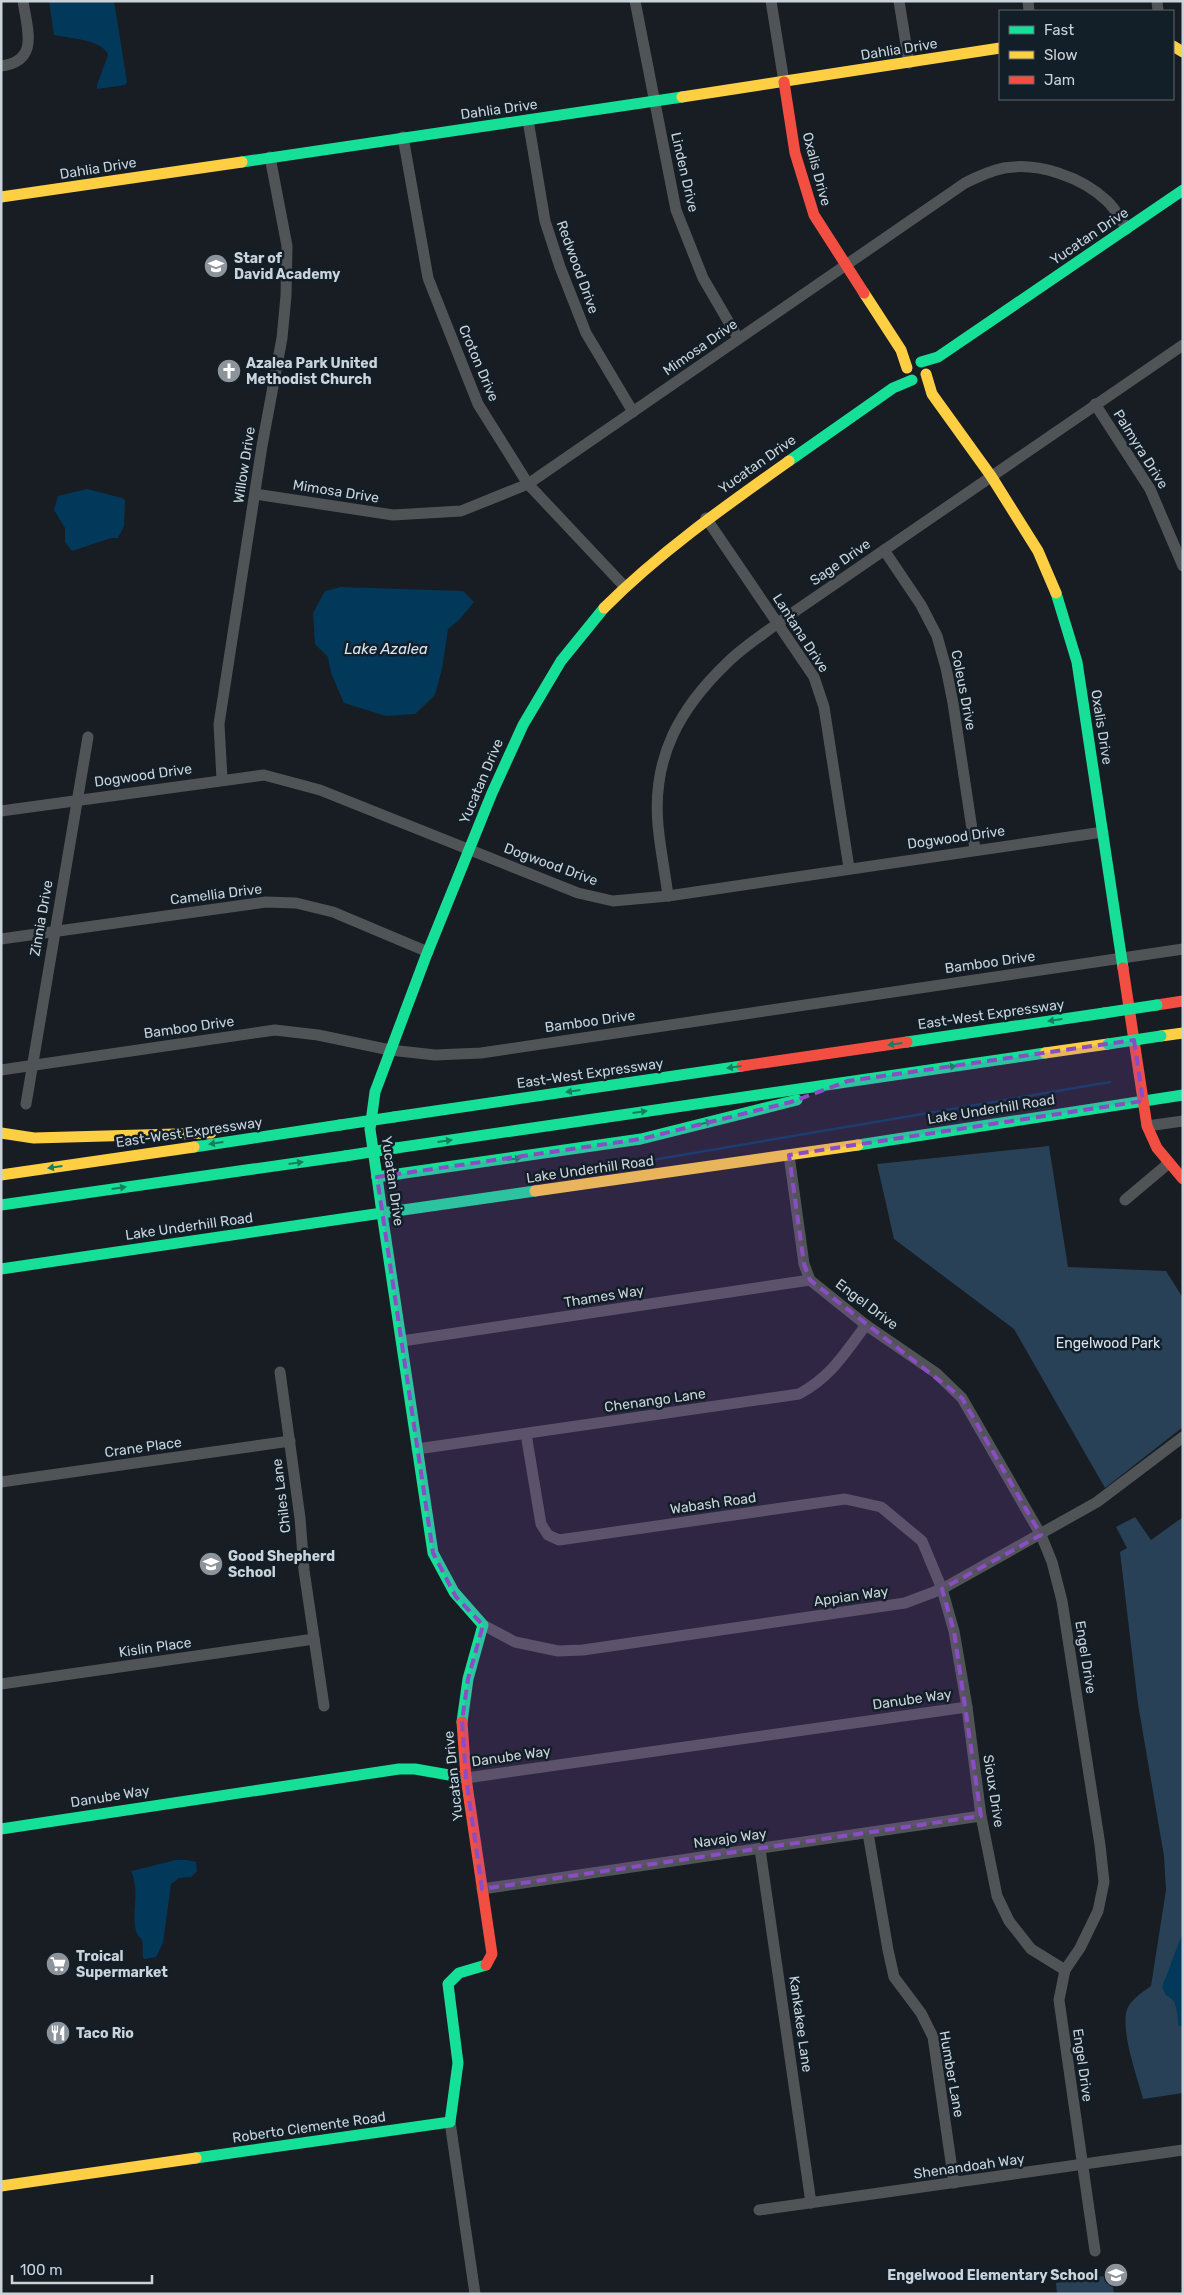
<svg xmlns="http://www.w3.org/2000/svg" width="1184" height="2295" viewBox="0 0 1184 2295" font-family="Rubik,sans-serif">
  <rect width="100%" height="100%" fill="#171d23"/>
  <!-- green -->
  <g fill="#284156">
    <polygon points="1049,1146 1068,1267 1166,1271 1183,1298 1183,1427 1105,1488 1014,1329 894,1239 877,1164"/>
    <path d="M1135 1517 1151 1540 1183 1517V2093L1143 2099C1138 2078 1116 2021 1130 2004 1135 1997 1144 1991 1151 1986L1166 1890 1164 1856 1138 1704 1120 1552 1127 1548 1116 1527Z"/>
    <polygon points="1111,2275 1114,2294 1057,2294 1056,2283"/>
  </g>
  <!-- water -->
  <g fill="#02395b">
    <path d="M49 1H114L127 82 125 85 97 89V85L108 55C104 40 68 38 54 35Z"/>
    <polygon points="87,489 122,498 125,500 124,526 118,538 111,538 72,551 65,542 65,528 54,510 58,496"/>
    <polygon points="341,587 463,591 474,602 459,620 448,629 442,669 435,695 415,714 386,716 344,703 331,673 328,657 315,644 313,613 325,591"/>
    <path d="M176 1860H186L196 1862 197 1871 191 1877 179 1878 171 1884 163 1943 156 1957 144 1959C141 1953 144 1946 142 1940 141 1938 138 1936 137 1934 130 1914 141 1894 131 1871Z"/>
    <path d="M1183 1932V2027L1178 2025C1178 2017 1177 2009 1174 2001L1166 1995 1162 1987Z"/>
  </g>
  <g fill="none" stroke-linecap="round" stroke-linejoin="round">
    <!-- stream -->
    <polyline stroke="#02395b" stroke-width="2.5" points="635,1163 1110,1082"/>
    <!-- street -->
    <g stroke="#515457" stroke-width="11">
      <polyline points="635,1 676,210 703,278 738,338"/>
      <polyline points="771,1 784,82"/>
      <polyline points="899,1 909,63"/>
      <polyline points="1028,1 1029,11"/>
      <polyline points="1157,1 1158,11"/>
      <path d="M1 66C40 61 27 29 23 1"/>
      <polyline points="528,120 545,221 560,267 586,333 633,412"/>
      <polyline points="403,137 428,278 478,404 528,484 624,586"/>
      <polyline points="1095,404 1150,489 1183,566"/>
      <path d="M255 494 393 515 461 511 528 484 965 183C977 177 990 171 1004 168 1038 162 1082 177 1107 201 1115 208 1121 220 1127 229"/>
      <polyline points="706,518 814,677 824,707 849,868"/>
      <polyline points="884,550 921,605 937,636 946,668 953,703 975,849"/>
      <polyline points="222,779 219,724 262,446 282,338 286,296 287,246 270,157"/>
      <polyline points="1,811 264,775 320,790 578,893 613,901 668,896 1103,832"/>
      <path d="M668 896C665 872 660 848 658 825 652 757 680 708 727 663 742 648 761 636 778 623L1183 345"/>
      <polyline points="1,939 266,902 296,903 333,912 428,952"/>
      <polyline points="1,1070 275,1030 318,1035 390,1050 435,1055 481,1053 1183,949"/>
      <polyline points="26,1104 88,737"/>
      <polyline points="1147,1126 1183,1121"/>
      <polyline points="789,1155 804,1264 810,1280 866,1325 936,1373 962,1398 1041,1535 1052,1562 1062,1601 1100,1845 1104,1882 1098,1911 1080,1948 1065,1970 1059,2000 1095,2251"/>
      <polyline points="1125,1200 1169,1163"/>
      <polyline points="402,1341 810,1280"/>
      <polyline points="280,1372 300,1518 304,1570 324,1706"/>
      <polyline points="526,1434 541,1524 548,1535 559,1540 845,1499 881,1507 922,1541 942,1589 954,1631 967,1707 981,1816 997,1896 1009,1921 1031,1949 1065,1970"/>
      <path d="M417 1449 799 1394C831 1377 845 1353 866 1325"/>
      <polyline points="1,1482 290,1441"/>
      <polyline points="483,1625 515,1642 558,1651 583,1650 905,1603 942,1589 1097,1502 1183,1437"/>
      <polyline points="1,1684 314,1639"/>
      <polyline points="466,1778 967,1707"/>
      <polyline points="868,1833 888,1950 894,1977 921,2013 933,2037 954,2183"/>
      <polyline points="760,1849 811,2203"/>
      <polyline points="482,1889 981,1816"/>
      <polyline points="450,2122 475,2294"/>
      <polyline points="759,2210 1183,2150"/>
    </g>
    <!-- fast -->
    <g stroke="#16e098" stroke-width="11">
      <polyline points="242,162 682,97"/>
      <polyline points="921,362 938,357 1183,190"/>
      <polyline points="789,461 893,388 912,380"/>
      <polyline points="1056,593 1077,662 1123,968"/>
      <polyline points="907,1042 1104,1013"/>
      <polyline points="394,1117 742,1066"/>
      <polyline points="858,1145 1183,1095"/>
      <polyline points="194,1147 340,1125"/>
      <polyline points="396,1148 1045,1053"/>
      <polyline points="377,1177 370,1129 375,1092 426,956 492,793 523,725 561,661 604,608"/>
      <polyline points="377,1177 641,1139 797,1100"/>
      <polyline points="1,1205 345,1156"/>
      <polyline points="1,1269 382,1213 377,1177"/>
      <polyline points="462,1722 468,1679 483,1625 454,1592 433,1553 382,1213 535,1191"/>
      <polyline points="1,1829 399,1769 415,1769 466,1778"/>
      <polyline points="196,2158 450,2122 458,2063 448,1984 459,1973 486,1965"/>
    </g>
    <!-- slow -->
    <g stroke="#ffcf43" stroke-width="11">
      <polyline points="1173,46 1183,52"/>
      <polyline points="682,97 1000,48"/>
      <polyline points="1,197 242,162"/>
      <polyline points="864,293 901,350 907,368"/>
      <polyline points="926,374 932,394 991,476 1038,551 1056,593"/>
      <path d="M604 608C660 552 724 507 789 461"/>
      <polyline points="1161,1036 1183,1033"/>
      <polyline points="1045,1053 1108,1044"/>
      <polyline points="1,1133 34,1138 211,1133"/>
      <polyline points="1,1175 194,1147"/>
      <polyline points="535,1191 858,1145"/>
      <polyline points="1,2186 196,2158"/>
    </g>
    <!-- jam -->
    <g stroke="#f24e42" stroke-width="11">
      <polyline points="784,82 795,153 814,215 864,293"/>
      <polyline points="1123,968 1147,1126 1157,1148 1183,1179"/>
      <polyline points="1157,1005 1183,1001"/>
      <polyline points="742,1066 907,1042"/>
      <polyline points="462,1722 466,1778 492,1954 486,1965"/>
    </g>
    <!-- fast-bridge -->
    <g stroke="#16e098" stroke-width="11">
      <polyline points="1104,1013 1157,1005"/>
      <polyline points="1108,1044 1161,1036"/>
      <polyline points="340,1125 394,1117"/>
      <polyline points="345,1156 396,1148"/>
    </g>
  </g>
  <!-- one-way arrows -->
  <defs><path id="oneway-solid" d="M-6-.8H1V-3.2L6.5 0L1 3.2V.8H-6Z" transform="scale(1.25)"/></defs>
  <g fill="#147f60">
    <use href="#oneway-solid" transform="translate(1055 1020) rotate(172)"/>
    <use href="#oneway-solid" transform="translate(895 1044) rotate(172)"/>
    <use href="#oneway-solid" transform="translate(734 1067) rotate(172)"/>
    <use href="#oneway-solid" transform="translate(949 1067) rotate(-8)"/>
    <use href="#oneway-solid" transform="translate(573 1091) rotate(172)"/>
    <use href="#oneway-solid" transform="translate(640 1112) rotate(-8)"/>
    <use href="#oneway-solid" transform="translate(705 1123) rotate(-14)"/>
    <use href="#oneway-solid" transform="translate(445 1141) rotate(-8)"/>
    <use href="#oneway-solid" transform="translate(216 1143) rotate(172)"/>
    <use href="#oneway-solid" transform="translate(514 1159) rotate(-8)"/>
    <use href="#oneway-solid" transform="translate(296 1163) rotate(-8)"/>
    <use href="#oneway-solid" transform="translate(55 1167) rotate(172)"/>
    <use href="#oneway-solid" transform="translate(119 1188) rotate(-8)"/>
  </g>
  <!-- marked area -->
  <path fill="#8b4dc4" fill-opacity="0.2" stroke="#8b4dc4" stroke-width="4" stroke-dasharray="10 6" stroke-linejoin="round" d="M1134 1040 1143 1101 789 1155 804 1264 810 1280 962 1398 1041 1535 942 1589 954 1631 981 1816 482 1889 466 1778 462 1721 468 1679 483 1625 456 1597 433 1553 377 1177 641 1139 791 1102 848 1081Z"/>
  <!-- icons -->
  <defs>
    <g id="school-disc" transform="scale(1.25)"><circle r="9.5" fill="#8c939a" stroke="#121e28"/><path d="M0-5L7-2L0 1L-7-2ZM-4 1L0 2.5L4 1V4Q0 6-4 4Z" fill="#fff"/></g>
    <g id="church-disc" transform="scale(1.25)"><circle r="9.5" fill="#8c939a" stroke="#121e28"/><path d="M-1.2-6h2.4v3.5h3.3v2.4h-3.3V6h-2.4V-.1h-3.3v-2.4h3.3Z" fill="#fff"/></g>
    <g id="supermarket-disc" transform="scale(1.25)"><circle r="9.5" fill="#8c939a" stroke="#121e28"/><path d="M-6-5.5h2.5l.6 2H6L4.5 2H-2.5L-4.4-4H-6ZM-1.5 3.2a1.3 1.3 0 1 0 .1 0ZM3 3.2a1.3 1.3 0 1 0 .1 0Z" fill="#fff"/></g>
    <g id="restaurant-disc" transform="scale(1.25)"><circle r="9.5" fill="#8c939a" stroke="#121e28"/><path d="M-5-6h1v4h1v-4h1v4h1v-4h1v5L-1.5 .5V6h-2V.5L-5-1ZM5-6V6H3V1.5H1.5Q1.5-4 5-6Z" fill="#fff"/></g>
  </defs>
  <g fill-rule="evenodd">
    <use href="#school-disc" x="216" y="266"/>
    <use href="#church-disc" x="229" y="371"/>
    <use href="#school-disc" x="211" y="1564"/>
    <use href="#supermarket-disc" x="58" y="1964"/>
    <use href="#restaurant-disc" x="58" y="2033"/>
    <use href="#school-disc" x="1116" y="2275"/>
  </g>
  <g text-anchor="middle" stroke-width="5" stroke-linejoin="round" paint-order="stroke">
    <!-- street labels -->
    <g font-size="14" fill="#cbd3da" stroke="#121e28">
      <text transform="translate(899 49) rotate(-9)" y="5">Dahlia Drive</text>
      <text transform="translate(499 109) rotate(-8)" y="5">Dahlia Drive</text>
      <text transform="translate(98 168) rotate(-9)" y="5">Dahlia Drive</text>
      <text transform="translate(817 169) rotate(75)" y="5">Oxalis Drive</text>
      <text transform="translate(685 172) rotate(77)" y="5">Linden Drive</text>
      <text transform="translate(1089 236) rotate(-34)" y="5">Yucatan Drive</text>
      <text transform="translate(578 267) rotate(70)" y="5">Redwood Drive</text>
      <text transform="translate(700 347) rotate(-35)" y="5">Mimosa Drive</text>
      <text transform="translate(479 363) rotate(67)" y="5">Croton Drive</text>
      <text transform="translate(1141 449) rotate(58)" y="5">Palmyra Drive</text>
      <text transform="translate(757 464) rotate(-35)" y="5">Yucatan Drive</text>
      <text transform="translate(244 465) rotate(-81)" y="5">Willow Drive</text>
      <text transform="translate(336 491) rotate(9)" y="5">Mimosa Drive</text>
      <text transform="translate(840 562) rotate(-35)" y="5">Sage Drive</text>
      <text transform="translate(801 633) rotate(57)" y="5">Lantana Drive</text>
      <text transform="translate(964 690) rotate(79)" y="5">Coleus Drive</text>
      <text transform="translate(1102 727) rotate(81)" y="5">Oxalis Drive</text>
      <text transform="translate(143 775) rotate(-8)" y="5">Dogwood Drive</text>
      <text transform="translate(481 781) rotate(-67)" y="5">Yucatan Drive</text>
      <text transform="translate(956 837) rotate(-8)" y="5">Dogwood Drive</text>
      <text transform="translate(551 864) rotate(20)" y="5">Dogwood Drive</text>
      <text transform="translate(216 894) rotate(-7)" y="5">Camellia Drive</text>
      <text transform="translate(41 918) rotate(-80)" y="5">Zinnia Drive</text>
      <text transform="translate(990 962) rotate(-8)" y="5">Bamboo Drive</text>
      <text transform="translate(991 1014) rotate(-8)" y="5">East-West Expressway</text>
      <text transform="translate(590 1021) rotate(-8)" y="5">Bamboo Drive</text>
      <text transform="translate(189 1027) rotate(-8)" y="5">Bamboo Drive</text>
      <text transform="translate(590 1073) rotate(-8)" y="5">East-West Expressway</text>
      <text transform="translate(991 1109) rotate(-9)" y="5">Lake Underhill Road</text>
      <text transform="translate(189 1132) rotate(-8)" y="5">East-West Expressway</text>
      <text transform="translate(590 1169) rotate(-8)" y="5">Lake Underhill Road</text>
      <text transform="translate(393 1181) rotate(82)" y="5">Yucatan Drive</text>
      <text transform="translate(189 1226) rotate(-8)" y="5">Lake Underhill Road</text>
      <text transform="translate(604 1296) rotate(-9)" y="5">Thames Way</text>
      <text transform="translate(867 1304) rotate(37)" y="5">Engel Drive</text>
      <text transform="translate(655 1400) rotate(-8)" y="5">Chenango Lane</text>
      <text transform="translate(143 1447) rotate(-8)" y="5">Crane Place</text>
      <text transform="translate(281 1496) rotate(-97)" y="5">Chiles Lane</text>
      <text transform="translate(713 1503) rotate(-8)" y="5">Wabash Road</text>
      <text transform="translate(851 1596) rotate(-8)" y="5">Appian Way</text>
      <text transform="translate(155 1647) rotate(-8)" y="5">Kislin Place</text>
      <text transform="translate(1086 1657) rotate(81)" y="5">Engel Drive</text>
      <text transform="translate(912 1699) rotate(-8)" y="5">Danube Way</text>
      <text transform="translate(511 1756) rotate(-8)" y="5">Danube Way</text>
      <text transform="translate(453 1776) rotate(-96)" y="5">Yucatan Drive</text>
      <text transform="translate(994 1791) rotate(81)" y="5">Sioux Drive</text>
      <text transform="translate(110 1796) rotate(-9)" y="5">Danube Way</text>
      <text transform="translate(730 1838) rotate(-8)" y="5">Navajo Way</text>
      <text transform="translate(801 2024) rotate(82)" y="5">Kankakee Lane</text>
      <text transform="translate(1083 2065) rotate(82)" y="5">Engel Drive</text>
      <text transform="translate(952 2074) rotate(80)" y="5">Humber Lane</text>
      <text transform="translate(309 2127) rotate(-8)" y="5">Roberto Clemente Road</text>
      <text transform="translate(969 2166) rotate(-8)" y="5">Shenandoah Way</text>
    </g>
    <!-- poi labels -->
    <g font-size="14" font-weight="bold" fill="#cbd3da" stroke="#121e28" text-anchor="start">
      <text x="234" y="263">Star of<tspan x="234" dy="16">David Academy</tspan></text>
      <text x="246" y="368">Azalea Park United<tspan x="246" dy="16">Methodist Church</tspan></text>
      <text x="228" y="1561">Good Shepherd<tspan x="228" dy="16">School</tspan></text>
      <text x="76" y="1961">Troical<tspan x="76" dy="16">Supermarket</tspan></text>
      <text x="76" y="2038">Taco Rio</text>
      <text x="1098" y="2280" text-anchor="end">Engelwood Elementary School</text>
    </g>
    <!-- park labels -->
    <g font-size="14" fill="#d7e6f2" stroke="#121e28">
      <text x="1108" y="1348">Engelwood Park</text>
    </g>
    <!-- water labels -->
    <g font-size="15" font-style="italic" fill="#d6e5f1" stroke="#121e28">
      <text x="386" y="654">Lake Azalea</text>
    </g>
  </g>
  <!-- border -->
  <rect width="1184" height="2295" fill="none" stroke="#cbd3da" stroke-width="5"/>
  <!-- legend -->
  <rect x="999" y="10" width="175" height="90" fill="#121e28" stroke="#5c666f"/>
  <rect x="1009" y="26" width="25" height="8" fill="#16e098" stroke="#5c666f"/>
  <text x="1044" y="35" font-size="15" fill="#cbd3da">Fast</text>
  <rect x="1009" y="51" width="25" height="8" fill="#ffcf43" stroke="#5c666f"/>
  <text x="1044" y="60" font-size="15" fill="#cbd3da">Slow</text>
  <rect x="1009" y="76" width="25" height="8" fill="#f24e42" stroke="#5c666f"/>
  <text x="1044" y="85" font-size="15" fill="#cbd3da">Jam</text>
  <!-- scale -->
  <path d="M12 2275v8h140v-8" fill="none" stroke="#cbd3da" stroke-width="2.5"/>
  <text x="20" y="2275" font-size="15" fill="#cbd3da" stroke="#121e28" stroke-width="4" paint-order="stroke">100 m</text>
</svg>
